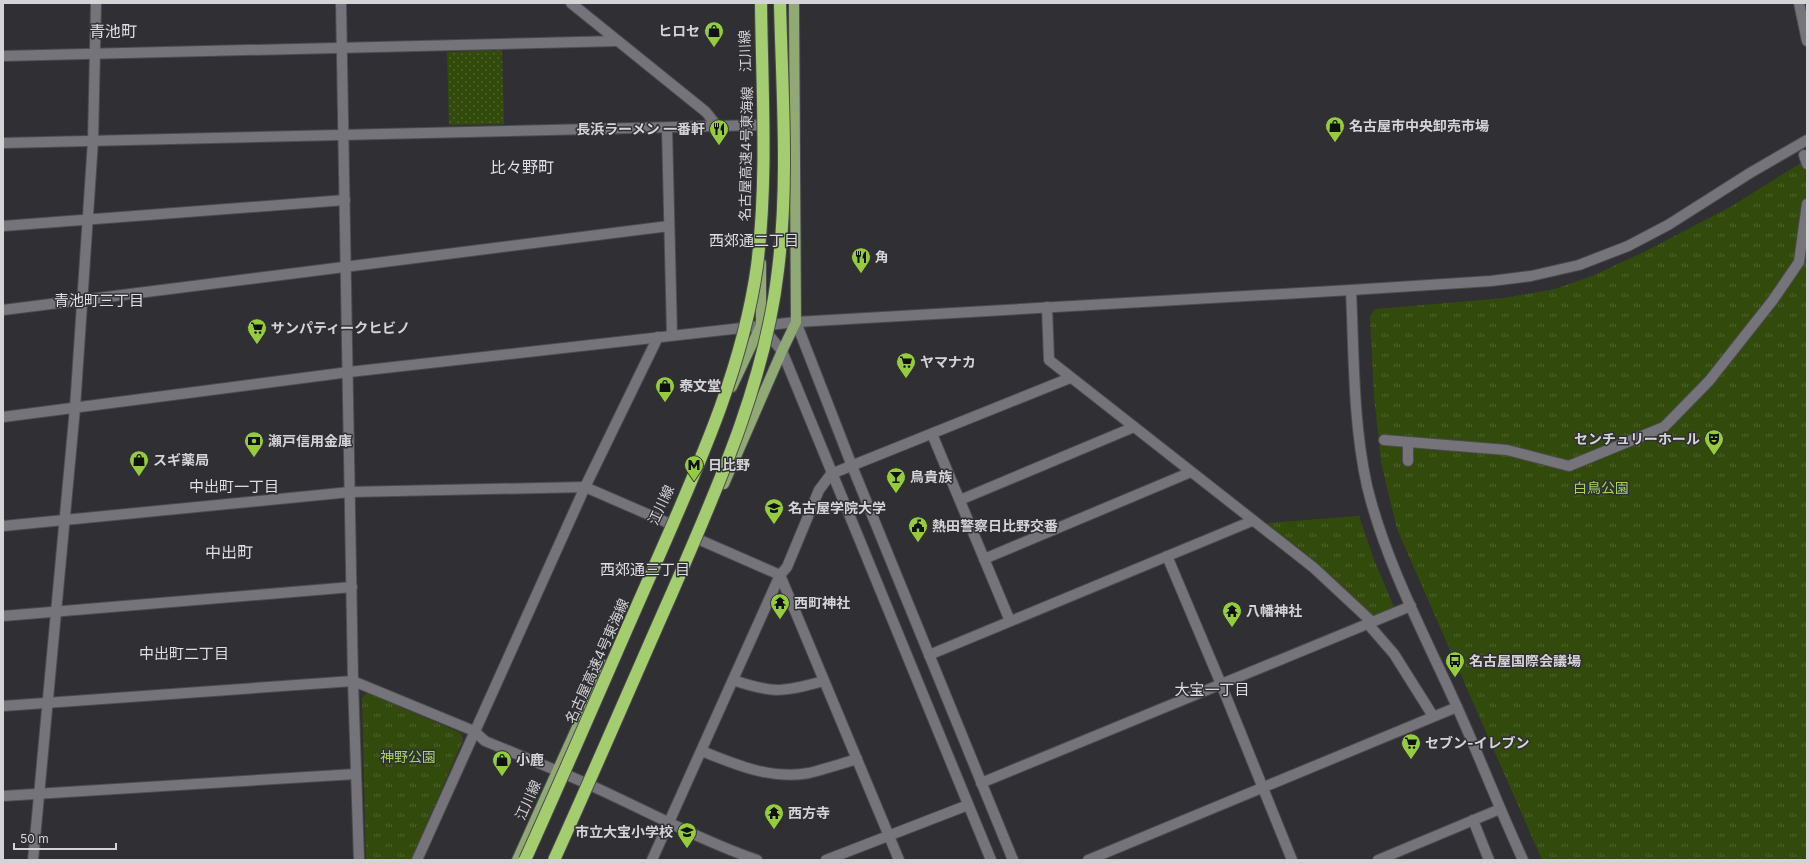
<svg xmlns="http://www.w3.org/2000/svg" width="1810" height="863" viewBox="0 0 1810 863" font-family="Inter,'Noto Sans JP',sans-serif">
  <defs>
    <pattern id="grass-tufts" width="24" height="20" patternUnits="userSpaceOnUse"><rect width="24" height="20" fill="#334a0d"/><path d="M3 7l-1-3M5 7V3M7 7l1-3M15 17l-1-3M17 17v-4M19 17l1-3" fill="none" stroke="#506330"/></pattern>
    <pattern id="garden-dots" width="8" height="8" patternUnits="userSpaceOnUse"><rect width="8" height="8" fill="#334a0d"/><path d="M2 2h.1M6 6h.1" fill="none" stroke="#506330" stroke-width="1.8" stroke-linecap="round"/></pattern>
  </defs>
  <rect width="100%" height="100%" fill="#2f2f34"/>
  <!-- grass -->
  <g fill="url(#grass-tufts)">
    <polygon points="1807,159 1807,860 1542,860 1397,529 1381,462 1378,433 1374,396 1370,316 1375,309 1504,298 1555,289 1592,276 1644,252 1732,206"/>
    <polygon points="1359,516 1375,562 1394,607 1372,616 1316,562 1266,523"/>
    <polygon points="367,693 461,733 463,740 411,860 366,860 362,697"/>
  </g>
  <!-- garden -->
  <polygon fill="url(#garden-dots)" points="502,50 504,124 449,125 447,52"/>
  <g fill="none" stroke-linecap="round" stroke-linejoin="round">
    <!-- pedestrian casing -->
    <g stroke="#4c4c50" stroke-width="12">
      <g id="pedestrian">
        <polyline points="1804,155 1807,164"/>
        <polyline points="1384,440 1507,450 1569,466 1664,427 1709,381 1773,300 1799,262 1807,204"/>
        <polyline points="1408,461 1408,442"/>
      </g>
    </g>
    <!-- minor casing -->
    <g stroke="#4c4c50" stroke-width="12">
      <g id="minor">
        <polyline points="341,3 353,681 359,860"/>
        <polyline points="571,3 706,112 717,126 762,125"/>
        <polyline points="3,56 618,41"/>
        <polyline points="667,128 672,335"/>
        <polyline points="3,143 717,126"/>
        <polyline points="3,226 345,200"/>
        <polyline points="1047,307 1049,360 1314,568 1372,622"/>
        <polyline points="3,310 669,226"/>
        <polyline points="932,434 1010,621"/>
        <polyline points="960,500 1134,427"/>
        <polyline points="3,526 350,492 585,487 668,523"/>
        <polyline points="700,540 780,575 899,860"/>
        <polyline points="1167,556 1221,684 1292,860"/>
        <polyline points="984,559 1191,472"/>
        <polyline points="3,616 352,587"/>
        <polyline points="1368,624 1394,654 1433,716"/>
        <polyline points="929,655 1252,521"/>
        <path d="M733 680C774 694 783 692 824 681"/>
        <path d="M3 706 353 681 474 731 485 741C521 756 557 770 592 786 647 811 700 840 757 860"/>
        <path d="M702 751C736 765 772 780 809 773 825 769 841 764 857 759"/>
        <polyline points="981,783 1411,606"/>
        <polyline points="3,796 356,774"/>
        <polyline points="1473,820 1489,860"/>
        <polyline points="33,860 75,408 93,141 96,3"/>
        <polyline points="417,860 585,487 658,337"/>
        <polyline points="652,860 780,575 787,567 819,490 831,474 1070,378"/>
        <polyline points="826,860 968,805"/>
        <polyline points="1088,860 1457,707"/>
        <polyline points="1378,860 1500,809"/>
      </g>
    </g>
    <!-- tertiary casing -->
    <g stroke="#4c4c50" stroke-width="12">
      <g id="tertiary">
        <polyline points="1799,3 1807,41"/>
        <path d="M1351 290C1354 355 1353 423 1367 486 1385 560 1421 628 1452 696 1477 750 1498 806 1523 860"/>
        <polyline points="796,322 852,466 1013,860"/>
        <polyline points="763,328 782,351 991,860"/>
        <polyline points="3,417 349,372 796,322 1351,290 1491,281 1531,276 1579,265 1628,246 1668,225 1750,173 1807,140"/>
      </g>
    </g>
    <!-- primary casing -->
    <g stroke="#4c4c50" stroke-width="12">
      <g id="primary">
        <polyline points="732,387 761,325 761,263"/>
        <polyline points="724,484 782,351 796,322 794,3"/>
        <polyline points="517,860 605,665"/>
      </g>
    </g>
    <!-- pedestrian -->
    <use href="#pedestrian" stroke="#74747a" stroke-width="10"/>
    <!-- minor -->
    <use href="#minor" stroke="#74747a" stroke-width="10"/>
    <!-- tertiary -->
    <use href="#tertiary" stroke="#74747a" stroke-width="10"/>
    <!-- primary -->
    <use href="#primary" stroke="#91a974" stroke-width="10"/>
    <!-- motorway-bridge casing -->
    <g stroke="#4c4c50" stroke-width="14" stroke-linecap="butt">
      <g id="motorway-bridge">
        <path d="M525 860C568 765 609 669 651 574 694 475 742 374 757 266 768 179 762 90 761 3"/>
        <path d="M554 860C594 772 632 683 671 595 716 491 765 384 778 270 789 182 782 92 780 3"/>
      </g>
    </g>
    <!-- motorway-bridge -->
    <use href="#motorway-bridge" stroke="#a4cd70" stroke-width="12"/>
  </g>
  <!-- icons -->
  <defs>
    <g id="shop-pin" transform="scale(1)"><path d="M0 17L-7.5 6A9.5 9.5 0 1 1 7.5 6Z" fill="#95cc3b" stroke="#2f2f34"/><path d="M-5-2.5h2.3a2.7 3.5 0 0 1 5.4 0H5L5.5 6h-11ZM-1.5-2.5h3a1.5 2.3 0 0 0-3 0Z" fill="#111"/></g>
    <g id="restaurant-pin" transform="scale(1)"><path d="M0 17L-7.5 6A9.5 9.5 0 1 1 7.5 6Z" fill="#95cc3b" stroke="#2f2f34"/><path d="M-5-6h1v4h1v-4h1v4h1v-4h1v5L-1.5 .5V6h-2V.5L-5-1ZM5-6V6H3V1.5H1.5Q1.5-4 5-6Z" fill="#111"/></g>
    <g id="supermarket-pin" transform="scale(1)"><path d="M0 17L-7.5 6A9.5 9.5 0 1 1 7.5 6Z" fill="#95cc3b" stroke="#2f2f34"/><path d="M-6-5.5h2.5l.6 2H6L4.5 2H-2.5L-4.4-4H-6ZM-1.5 3.2a1.3 1.3 0 1 0 .1 0ZM3 3.2a1.3 1.3 0 1 0 .1 0Z" fill="#111"/></g>
    <g id="theatre-pin" transform="scale(1)"><path d="M0 17L-7.5 6A9.5 9.5 0 1 1 7.5 6Z" fill="#95cc3b" stroke="#2f2f34"/><path d="M-5-5.5Q0-4 5-5.5V0Q5 5 0 6Q-5 5-5 0ZM-3.3-2.5H-1v1.5H-3.3ZM1-2.5H3.3v1.5H1ZM-2.8 1Q0 5.5 2.8 1Z" fill="#111"/></g>
    <g id="bank-pin" transform="scale(1)"><path d="M0 17L-7.5 6A9.5 9.5 0 1 1 7.5 6Z" fill="#95cc3b" stroke="#2f2f34"/><path d="M-6-4H6V4H-6ZM0-2.3a2.3 2.3 0 1 0 0 4.6a2.3 2.3 0 1 0 0-4.6Z" fill="#111"/></g>
    <g id="metro-pin" transform="scale(1)"><path d="M0 17L-7.5 6A9.5 9.5 0 1 1 7.5 6Z" fill="#95cc3b" stroke="#2f2f34"/><path d="M-5.5 5V-5H-3L0 0L3-5H5.5V5H3V-.5L0 4L-3-.5V5Z" fill="#111"/></g>
    <g id="bar-pin" transform="scale(1)"><path d="M0 17L-7.5 6A9.5 9.5 0 1 1 7.5 6Z" fill="#95cc3b" stroke="#2f2f34"/><path d="M-6-5H6L.8 .8V4.5H3.5V6h-7V4.5H-.8V.8Z" fill="#111"/></g>
    <g id="university-pin" transform="scale(1)"><path d="M0 17L-7.5 6A9.5 9.5 0 1 1 7.5 6Z" fill="#95cc3b" stroke="#2f2f34"/><path d="M0-5L7-2L0 1L-7-2ZM-4 1L0 2.5L4 1V4Q0 6-4 4Z" fill="#111"/></g>
    <g id="civic-pin" transform="scale(1)"><path d="M0 17L-7.5 6A9.5 9.5 0 1 1 7.5 6Z" fill="#95cc3b" stroke="#2f2f34"/><path d="M-.6-6.5H3V-4.5H.6V-3L4-1V1h2V6H-6V1h2V-1L-.6-3ZM-1.2 2.5V6h2.4V2.5Z" fill="#111"/></g>
    <g id="temple-pin" transform="scale(1)"><path d="M0 17L-7.5 6A9.5 9.5 0 1 1 7.5 6Z" fill="#95cc3b" stroke="#2f2f34"/><path d="M0-6L5-2H3V0L6.5 2.5H4V6H1.5V3h-3V6H-4V2.5H-6.5L-3 0V-2H-5Z" fill="#111"/></g>
    <g id="bus-pin" transform="scale(1)"><path d="M0 17L-7.5 6A9.5 9.5 0 1 1 7.5 6Z" fill="#95cc3b" stroke="#2f2f34"/><path d="M-5-6H5V4H4V6H2V4H-2V6H-4V4H-5ZM-3.5-4V0h7V-4ZM-3.5 1.2v1.5H-2V1.2ZM2 1.2v1.5H3.5V1.2Z" fill="#111"/></g>
    <g id="school-pin" transform="scale(1)"><path d="M0 17L-7.5 6A9.5 9.5 0 1 1 7.5 6Z" fill="#95cc3b" stroke="#2f2f34"/><path d="M0-5L7-2L0 1L-7-2ZM-4 1L0 2.5L4 1V4Q0 6-4 4Z" fill="#111"/></g>
  </defs>
  <g fill-rule="evenodd">
    <use href="#shop-pin" x="714" y="31"/>
    <use href="#shop-pin" x="1335" y="126"/>
    <use href="#restaurant-pin" x="719" y="129"/>
    <use href="#restaurant-pin" x="861" y="257"/>
    <use href="#supermarket-pin" x="257" y="328"/>
    <use href="#supermarket-pin" x="906" y="362"/>
    <use href="#shop-pin" x="665" y="386"/>
    <use href="#theatre-pin" x="1714" y="439"/>
    <use href="#bank-pin" x="254" y="441"/>
    <use href="#shop-pin" x="139" y="460"/>
    <use href="#metro-pin" x="694" y="465"/>
    <use href="#bar-pin" x="896" y="477"/>
    <use href="#university-pin" x="774" y="508"/>
    <use href="#civic-pin" x="918" y="526"/>
    <use href="#temple-pin" x="780" y="603"/>
    <use href="#temple-pin" x="1232" y="611"/>
    <use href="#bus-pin" x="1455" y="661"/>
    <use href="#supermarket-pin" x="1411" y="743"/>
    <use href="#shop-pin" x="502" y="760"/>
    <use href="#temple-pin" x="774" y="813"/>
    <use href="#school-pin" x="687" y="832"/>
  </g>
  <g text-anchor="middle" stroke-width="3" stroke-linejoin="round" paint-order="stroke">
    <!-- poi labels -->
    <g font-size="14" font-weight="bold" fill="#d4d4d7" stroke="#2f2f34" text-anchor="start">
      <text x="700" y="36" text-anchor="end">ヒロセ</text>
      <text x="1349" y="131">名古屋市中央卸売市場</text>
      <text x="705" y="134" text-anchor="end">長浜ラーメン 一番軒</text>
      <text x="875" y="262">角</text>
      <text x="271" y="333">サンパティークヒビノ</text>
      <text x="920" y="367">ヤマナカ</text>
      <text x="679" y="391">泰文堂</text>
      <text x="1700" y="444" text-anchor="end">センチュリーホール</text>
      <text x="268" y="446">瀬戸信用金庫</text>
      <text x="153" y="465">スギ薬局</text>
      <text x="708" y="470">日比野</text>
      <text x="910" y="482">鳥貴族</text>
      <text x="788" y="513">名古屋学院大学</text>
      <text x="932" y="531">熱田警察日比野交番</text>
      <text x="794" y="608">西町神社</text>
      <text x="1246" y="616">八幡神社</text>
      <text x="1469" y="666">名古屋国際会議場</text>
      <text x="1425" y="748">セブン-イレブン</text>
      <text x="516" y="765">小鹿</text>
      <text x="788" y="818">西方寺</text>
      <text x="673" y="837" text-anchor="end">市立大宝小学校</text>
    </g>
    <!-- street labels -->
    <g font-size="14" fill="#d4d4d7" stroke="#2f2f34">
      <text transform="translate(745 51) rotate(-92)" y="5">江川線</text>
      <text transform="translate(746 154) rotate(-89)" y="5">名古屋高速4号東海線</text>
      <text transform="translate(661 505) rotate(-65)" y="5">江川線</text>
      <text transform="translate(597 661) rotate(-66)" y="5">名古屋高速4号東海線</text>
      <text transform="translate(528 800) rotate(-66)" y="5">江川線</text>
    </g>
    <!-- park labels -->
    <g font-size="14" fill="#a4d65f" stroke="#2f2f34">
      <text x="1601" y="493">白鳥公園</text>
      <text x="408" y="762">神野公園</text>
    </g>
    <!-- neighbourhood labels -->
    <g font-size="15" fill="#dfdfe5" stroke="#2f2f34">
      <text x="754" y="246">西郊通二丁目</text>
      <text x="99" y="306">青池町三丁目</text>
      <text x="234" y="492">中出町一丁目</text>
      <text x="645" y="575">西郊通三丁目</text>
      <text x="184" y="659">中出町二丁目</text>
      <text x="1212" y="695">大宝一丁目</text>
    </g>
    <!-- quarter labels -->
    <g font-size="16" fill="#dfdfe5" stroke="#2f2f34">
      <text x="113" y="37">青池町</text>
      <text x="522" y="173">比々野町</text>
      <text x="229" y="558">中出町</text>
    </g>
  </g>
  <!-- border -->
  <rect width="1810" height="863" fill="none" stroke="#d4d4d7" stroke-width="8"/>
  <!-- scale -->
  <path d="M14 843v6h102v-6" fill="none" stroke="#d4d4d7" stroke-width="2"/>
  <text x="20" y="843" font-size="12" fill="#d4d4d7" stroke="#2f2f34" stroke-width="3" paint-order="stroke">50 m</text>
</svg>
